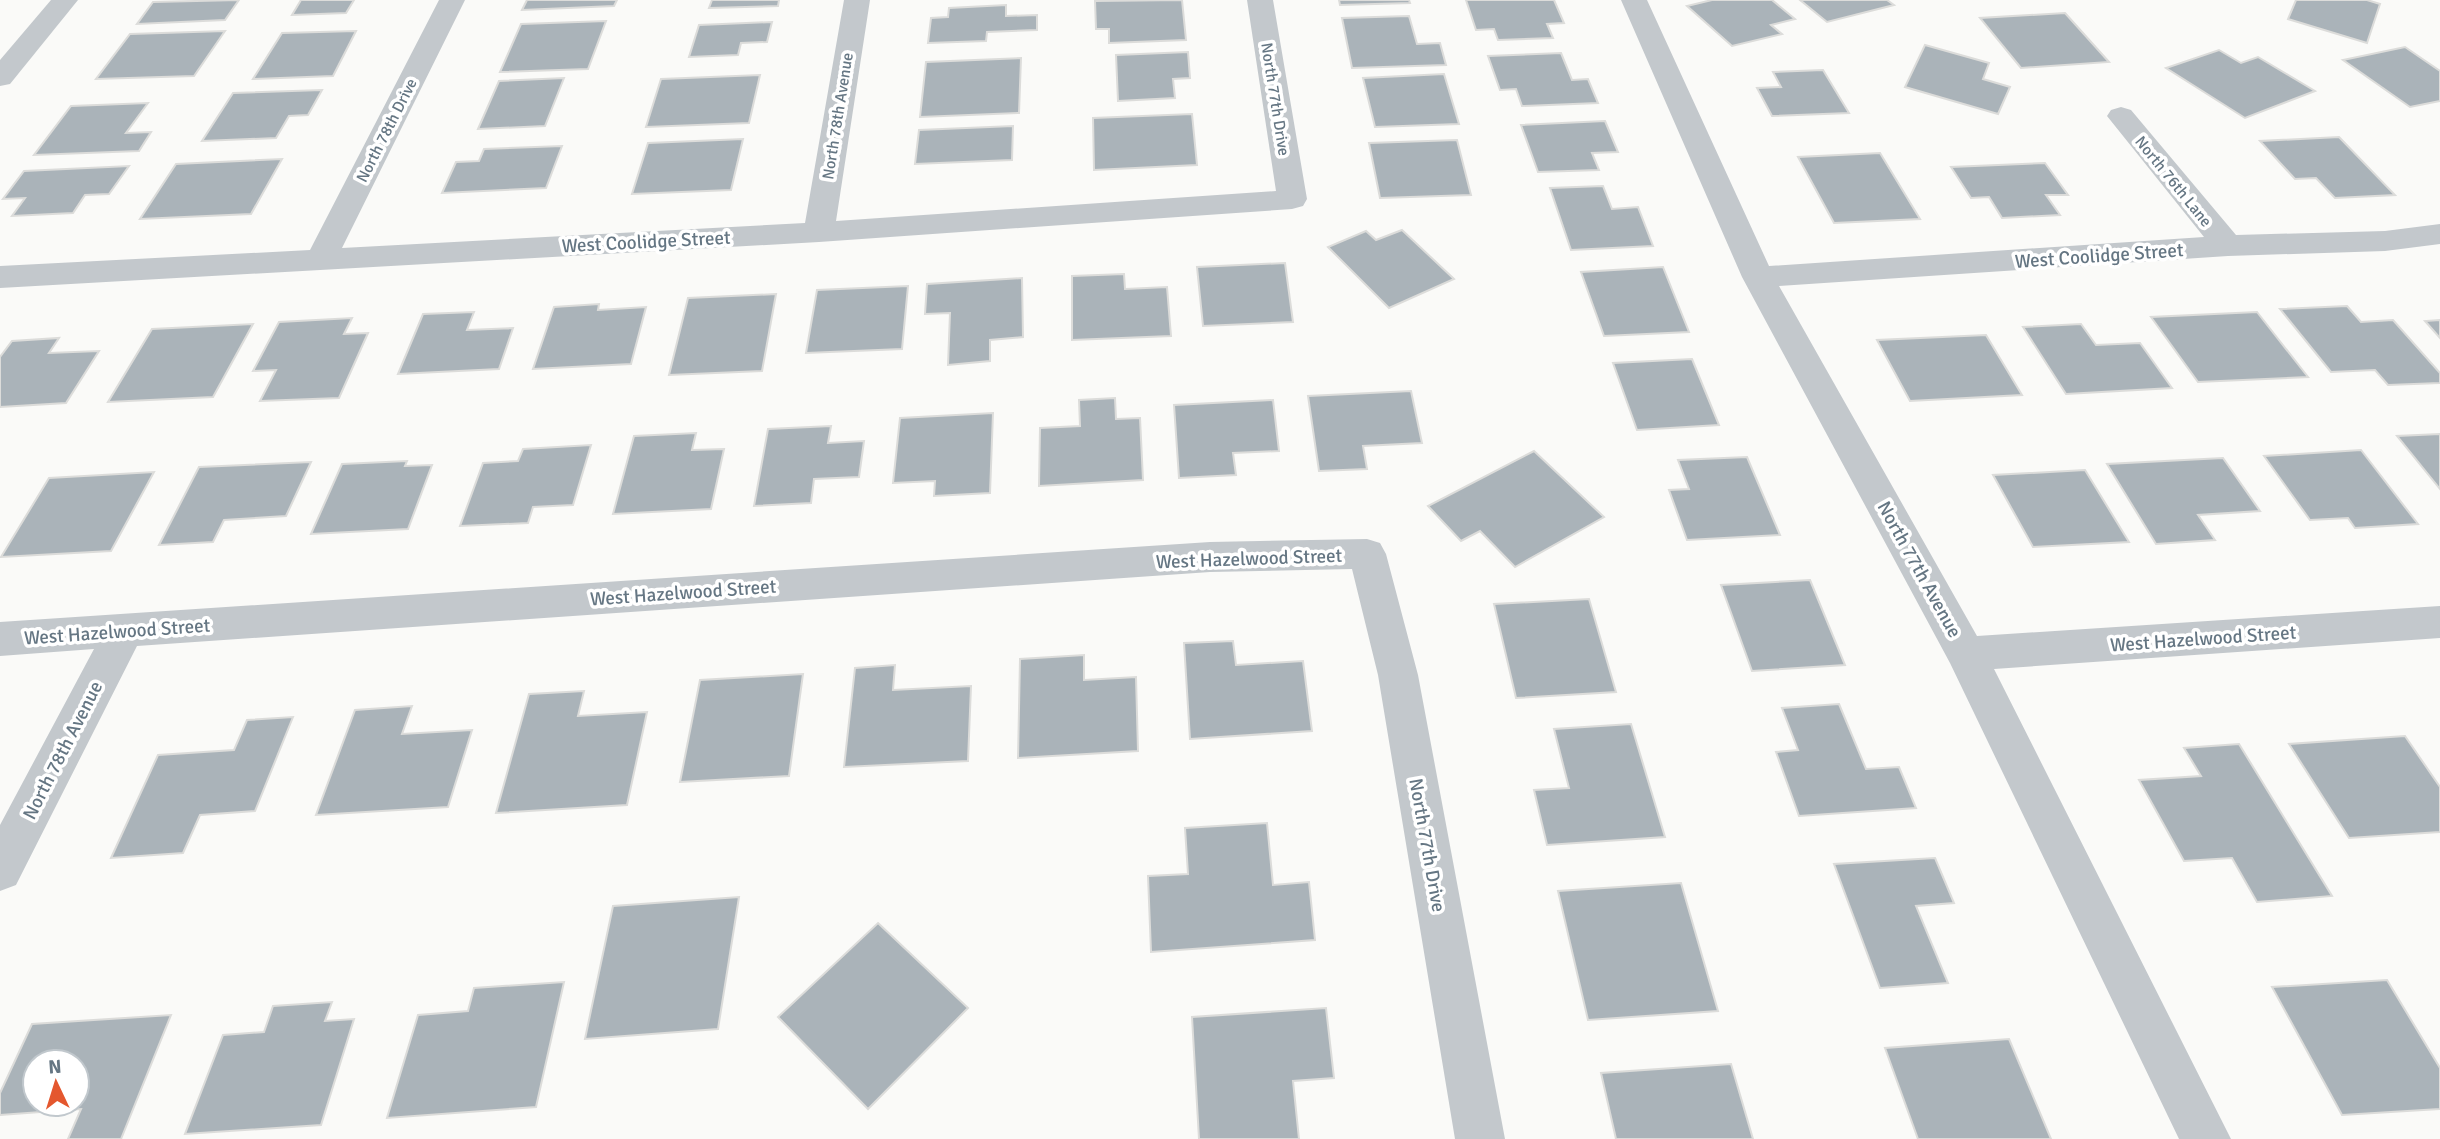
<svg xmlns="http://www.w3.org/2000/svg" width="2440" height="1139" viewBox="0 0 2440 1139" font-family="Signika,sans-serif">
  <rect width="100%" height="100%" fill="#fafaf8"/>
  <!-- building -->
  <g fill="#aab3b9" stroke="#dcdcda" stroke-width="2" fill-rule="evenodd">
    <polygon points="239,0 225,20 137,24 153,2"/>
    <polygon points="301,0 354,0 346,13 292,15"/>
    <polygon points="527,0 617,0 614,6 522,10"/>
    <polygon points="712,0 779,0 778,6 709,8"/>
    <polygon points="1182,0 1186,40 1109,43 1109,29 1096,29 1095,1"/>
    <polygon points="1339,0 1409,0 1410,3 1340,5"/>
    <polygon points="1466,0 1554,0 1564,23 1547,24 1553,38 1498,40 1494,29 1476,30"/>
    <polygon points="1712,0 1772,0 1795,19 1771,25 1782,34 1732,46 1687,6"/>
    <polygon points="1800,0 1887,0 1894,5 1827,22"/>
    <polygon points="2296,0 2367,0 2380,4 2367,43 2288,19"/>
    <polygon points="1006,5 1006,16 1037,15 1037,30 987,32 986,41 928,43 931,18 948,17 949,8"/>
    <polygon points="2065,13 2109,62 2021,68 1980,18"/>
    <polygon points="1409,16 1417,44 1440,43 1446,65 1352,68 1342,18"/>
    <polygon points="606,21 588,69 500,72 521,24"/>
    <polygon points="772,22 767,42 741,43 738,55 689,57 699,25"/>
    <polygon points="225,31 194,76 96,79 130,34"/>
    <polygon points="356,31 333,76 253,79 282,33"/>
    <polygon points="1925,45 1989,63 1983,79 2010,87 1998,114 1905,87"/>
    <polygon points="2405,47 2440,71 2440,101 2410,107 2343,60"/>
    <polygon points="2219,50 2241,63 2258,57 2315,91 2245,118 2166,68"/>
    <polygon points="1188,52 1190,78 1173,79 1175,98 1118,101 1116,55"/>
    <polygon points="1561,53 1572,80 1588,79 1598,103 1522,106 1516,89 1500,90 1488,56"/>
    <polygon points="1021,58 1019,113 920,117 926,62"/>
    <polygon points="1823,70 1849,113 1772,116 1757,88 1781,87 1773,72"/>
    <polygon points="1444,74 1459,124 1375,127 1363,78"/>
    <polygon points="760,75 749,123 646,127 661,79"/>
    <polygon points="564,78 545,126 478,129 499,81"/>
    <polygon points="322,90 308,115 289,116 276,138 202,141 233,93"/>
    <polygon points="148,103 126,133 151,132 139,151 34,155 71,106"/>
    <polygon points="1192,114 1197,165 1094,170 1093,118"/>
    <polygon points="1605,121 1618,152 1592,153 1599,170 1538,172 1521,125"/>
    <polygon points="1013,126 1012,160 915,164 919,130"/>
    <polygon points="2339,137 2395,195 2335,198 2316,178 2295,179 2260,141"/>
    <polygon points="743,139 731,190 632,194 648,143"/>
    <polygon points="1457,140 1471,195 1380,198 1369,143"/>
    <polygon points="562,146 546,188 442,193 456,162 479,161 484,149"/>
    <polygon points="1880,153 1920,219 1834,223 1798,157"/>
    <polygon points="282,159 251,214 140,219 176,164"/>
    <polygon points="2045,163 2068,195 2046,195 2060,215 2002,218 1989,197 1971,198 1951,167"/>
    <polygon points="129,166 109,194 85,195 73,213 12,216 25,198 3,199 24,171"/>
    <polygon points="1603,186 1612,209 1638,207 1653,246 1571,250 1550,188"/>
    <polygon points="1402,230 1454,279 1389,308 1328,247 1366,231 1376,240"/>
    <polygon points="1285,263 1293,322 1203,326 1197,267"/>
    <polygon points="1663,267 1689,332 1604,336 1581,272"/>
    <polygon points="1124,274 1125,289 1167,287 1171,336 1072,340 1072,276"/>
    <polygon points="1022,278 1023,337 990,340 990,361 948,365 950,313 925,314 927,284"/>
    <polygon points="908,286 902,349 806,353 817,290"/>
    <polygon points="776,294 762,371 669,375 688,298"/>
    <polygon points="599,304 598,310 646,307 631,364 533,369 554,307"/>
    <polygon points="2347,306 2361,322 2393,320 2440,373 2440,383 2388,385 2375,370 2331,372 2280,309"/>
    <polygon points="474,312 467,330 513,328 499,369 398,374 423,314"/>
    <polygon points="2257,312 2308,377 2198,382 2151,317"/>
    <polygon points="352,318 344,334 368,333 339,398 260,401 276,370 253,371 279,322"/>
    <polygon points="2440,320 2440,338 2425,321"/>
    <polygon points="253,324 213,397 108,402 152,329"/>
    <polygon points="2081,324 2096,345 2140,343 2172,388 2066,394 2023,327"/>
    <polygon points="1986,335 2022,395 1910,401 1877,340"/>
    <polygon points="59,338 49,353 99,351 66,403 0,407 0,357 12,341"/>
    <polygon points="1692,359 1719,425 1637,430 1613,363"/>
    <polygon points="1411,391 1422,443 1363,446 1367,469 1319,471 1308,396"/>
    <polygon points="1115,398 1116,419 1140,418 1143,480 1039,486 1040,428 1080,426 1079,400"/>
    <polygon points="1273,400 1279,451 1233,453 1236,475 1179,478 1174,405"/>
    <polygon points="993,413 990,493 934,496 935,481 893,483 900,418"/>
    <polygon points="831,426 828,443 864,441 859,477 814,479 811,503 754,506 768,429"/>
    <polygon points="696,433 692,450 724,449 711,509 613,514 634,436"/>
    <polygon points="2440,434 2440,489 2397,436"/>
    <polygon points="591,445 573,505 533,507 528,523 460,526 483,463 518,461 523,449"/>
    <polygon points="2361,450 2418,524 2355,528 2348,518 2310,520 2264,456"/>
    <polygon points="1534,451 1604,517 1515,567 1480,531 1461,541 1428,506"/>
    <polygon points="1747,457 1780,535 1687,540 1669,490 1689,489 1678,460"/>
    <polygon points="2223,458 2260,511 2198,515 2215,540 2156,544 2107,464"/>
    <polygon points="407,461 405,466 432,465 408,529 311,534 342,464"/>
    <polygon points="311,462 286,516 224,520 213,542 159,545 199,467"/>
    <polygon points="2085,470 2129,542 2033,547 1993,475"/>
    <polygon points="154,472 111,551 1,557 49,478"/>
    <polygon points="1810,580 1845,665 1752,671 1721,585"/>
    <polygon points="1589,599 1616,692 1516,698 1494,604"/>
    <polygon points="1233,641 1236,665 1303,661 1312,731 1190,739 1184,643"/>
    <polygon points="1084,655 1084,680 1136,677 1138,751 1018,758 1020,659"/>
    <polygon points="895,665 893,690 971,686 968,761 844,767 855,668"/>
    <polygon points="803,674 789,776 680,782 700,680"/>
    <polygon points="584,691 578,716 647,712 627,805 496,813 529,694"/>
    <polygon points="1839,704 1866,769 1899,767 1916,808 1799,816 1776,752 1798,750 1782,708"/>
    <polygon points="412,706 402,734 472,730 448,807 316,815 355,710"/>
    <polygon points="293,717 255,811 200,815 183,853 111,858 158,755 234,750 247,720"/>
    <polygon points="1631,724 1665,837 1547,845 1534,790 1569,788 1554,729"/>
    <polygon points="2405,736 2440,787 2440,832 2349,838 2289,744"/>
    <polygon points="2239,744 2332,896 2257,902 2232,858 2184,861 2139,780 2201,776 2184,748"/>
    <polygon points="1267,823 1273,885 1309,882 1315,940 1151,952 1148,876 1188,874 1185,828"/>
    <polygon points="1935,858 1954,903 1916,906 1948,983 1880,988 1834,864"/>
    <polygon points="1681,883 1718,1011 1588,1020 1558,891"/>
    <polygon points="739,897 718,1029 585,1039 613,906"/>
    <polygon points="878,923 968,1008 868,1109 778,1017"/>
    <polygon points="2387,980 2440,1068 2440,1109 2342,1115 2272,987"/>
    <polygon points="564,982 536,1107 387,1118 418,1015 468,1011 474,988"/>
    <polygon points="332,1002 325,1021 354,1019 321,1125 185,1134 223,1035 264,1032 273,1006"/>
    <polygon points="1326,1008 1334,1078 1293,1081 1299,1139 1199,1139 1192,1017"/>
    <path d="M171 1015 121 1139H68L81 1109 0 1115V1093L32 1024ZM35 1062H77V1104H35Z"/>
    <polygon points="2009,1039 2051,1139 1918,1139 1885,1048"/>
    <polygon points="1731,1064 1753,1139 1616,1139 1601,1073"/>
  </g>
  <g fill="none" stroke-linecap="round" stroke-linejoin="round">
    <!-- minor -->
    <g fill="#c3c8cc" fill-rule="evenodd">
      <polygon points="51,0 78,0 10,84 0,86 0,60"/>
      <polygon points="439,0 465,0 342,248 805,223 844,0 870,0 836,221 1276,191 1247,0 1273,0 1307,199 1303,206 1292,209 819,242 0,288 0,266 310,250"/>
      <polygon points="1621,0 1647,0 1769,266 2204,237 2107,116 2111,110 2121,107 2131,110 2236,235 2385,231 2440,224 2440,244 2385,251 2228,256 1779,286 1977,636 2440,606 2440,638 1994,669 2231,1139 2179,1139 1950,663 1742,277"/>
      <polygon points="1367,539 1380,543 1386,554 1418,675 1505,1139 1455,1139 1378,675 1352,569 1210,572 137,646 16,885 0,891 0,825 94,649 0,656 0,622 1210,542"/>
    </g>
  </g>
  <g text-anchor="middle" stroke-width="7" stroke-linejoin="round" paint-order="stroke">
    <!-- far-street labels -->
    <g font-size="16" fill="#657683" stroke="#fff">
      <text transform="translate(1276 99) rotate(81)" y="6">North 77th Drive</text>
      <text transform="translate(837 116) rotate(-81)" y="6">North 78th Avenue</text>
      <text transform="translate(386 130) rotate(-63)" y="6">North 78th Drive</text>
      <text transform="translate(2174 181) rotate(51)" y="6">North 76th Lane</text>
    </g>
    <!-- street labels -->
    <g font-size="19" fill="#657683" stroke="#fff">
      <text transform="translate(646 241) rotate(-3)" y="7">West Coolidge Street</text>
      <text transform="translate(2099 255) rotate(-4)" y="7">West Coolidge Street</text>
      <text transform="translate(1249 558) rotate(-2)" y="7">West Hazelwood Street</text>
      <text transform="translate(1920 569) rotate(61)" y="7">North 77th Avenue</text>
      <text transform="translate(683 592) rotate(-4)" y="7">West Hazelwood Street</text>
      <text transform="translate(117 631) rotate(-4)" y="7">West Hazelwood Street</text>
      <text transform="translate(2203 638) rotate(-4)" y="7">West Hazelwood Street</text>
      <text transform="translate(62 750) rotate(-63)" y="7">North 78th Avenue</text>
      <text transform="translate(1428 845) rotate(80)" y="7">North 77th Drive</text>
    </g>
  </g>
  <!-- north arrow -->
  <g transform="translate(56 1083) rotate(356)"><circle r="33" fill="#ffffff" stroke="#c1c8cd" stroke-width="2"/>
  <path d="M0-5L12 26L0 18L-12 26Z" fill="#e4572e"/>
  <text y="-10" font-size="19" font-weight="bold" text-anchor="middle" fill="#657683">N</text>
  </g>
</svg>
